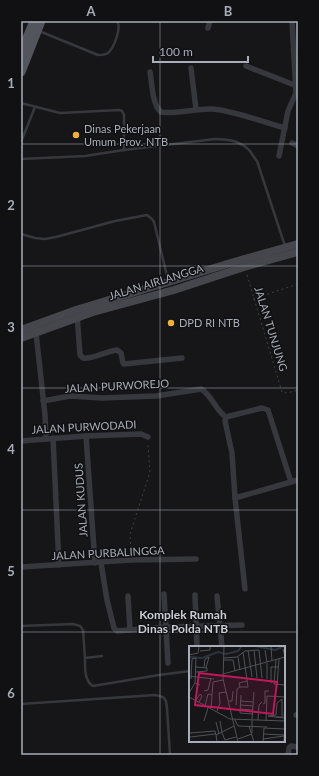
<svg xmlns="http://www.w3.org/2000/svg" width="319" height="776" viewBox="0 0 319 776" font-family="Lato,sans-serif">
  <rect width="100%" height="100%" fill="#161618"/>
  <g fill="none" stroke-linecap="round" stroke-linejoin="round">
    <!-- path -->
    <g stroke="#3d3f44" stroke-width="1" stroke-dasharray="2 3" stroke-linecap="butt">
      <polyline points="247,275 282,392 287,393 298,390"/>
      <polyline points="253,299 298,284"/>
      <polyline points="131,554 130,534 150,472 148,444"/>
    </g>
    <!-- lane -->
    <g stroke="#37383d" stroke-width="2.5">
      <path d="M39 31 98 55C101 55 105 55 108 53 114 48 122 27 117 21"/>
      <polyline points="21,103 60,113 119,110 122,111 124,115 124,150 85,156 21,159"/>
      <polyline points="21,142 35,107"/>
      <path d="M124 150 215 139C226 139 241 141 249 150 252 153 254 158 257 161L285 246"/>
      <polyline points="21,234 35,238 45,239 56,237 115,221 147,215 152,219 154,222 168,280"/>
      <polyline points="21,626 73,624 80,626 83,630 85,658 102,656"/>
      <path d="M85 658C85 667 84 681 93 686L159 675 190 671"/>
      <polyline points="21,704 155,695 163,697 166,701 167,708 170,755"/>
    </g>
    <!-- street -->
    <g stroke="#37383d" stroke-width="5.5">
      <polyline points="208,28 210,21"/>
      <polyline points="246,66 297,86"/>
      <polyline points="191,68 196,109"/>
      <path d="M150 72C152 82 152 105 161 112 177 115 196 108 213 109 234 111 264 122 285 128"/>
      <polyline points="292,143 298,146"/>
      <polyline points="279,156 288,111 296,93 292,21"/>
      <path d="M77 314 80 355 83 358C92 360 106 351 117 350L121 353 123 363 124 364 182 358"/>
      <polyline points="36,333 45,415 46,439"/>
      <path d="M43 401 70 396 102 398 156 396 201 389C212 395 215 410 226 417"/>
      <polyline points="86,436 95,563"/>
      <polyline points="53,438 59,565"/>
      <polyline points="21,441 86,436 141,434 148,437"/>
      <polyline points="291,482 268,410 262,408 226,417 225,421 232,453 235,498 298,480"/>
      <polyline points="235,498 245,589"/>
      <polyline points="101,563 107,600 114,628 117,631 166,627 242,625"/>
      <polyline points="21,567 131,560 196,559"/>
      <polyline points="164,594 168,663"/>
      <polyline points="195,595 197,647"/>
      <polyline points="128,596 130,630"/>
      <polyline points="217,596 222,647"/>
      <polyline points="296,715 298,715"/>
      <polyline points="288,755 289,748 291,746 298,747"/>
    </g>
    <!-- secondary -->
    <g stroke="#45474d" stroke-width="8">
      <polyline points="21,330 76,310 234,262 298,244"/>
      <polyline points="21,338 93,312 174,290 244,267 298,252"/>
    </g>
    <!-- primary -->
    <g stroke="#53555c" stroke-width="9">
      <polyline points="21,52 34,21"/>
      <polyline points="21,72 41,21"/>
    </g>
  </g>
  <!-- grid -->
  <path fill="none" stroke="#a8adb8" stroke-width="1" stroke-opacity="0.55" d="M160 21V755M21 144H298M21 266H298M21 388H298M21 510H298M21 632H298"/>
  <!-- markers -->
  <g fill="#f2b134" stroke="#111113" stroke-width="1.5">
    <circle cx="76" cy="135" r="4"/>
    <circle cx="171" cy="323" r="4"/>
  </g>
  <g text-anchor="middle" stroke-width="3" stroke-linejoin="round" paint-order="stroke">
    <!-- poi labels -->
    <g font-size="11" fill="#a8adb8" stroke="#111113" text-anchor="start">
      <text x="84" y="133">Dinas Pekerjaan<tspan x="84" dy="13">Umum Prov. NTB</tspan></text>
      <text x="179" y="327">DPD RI NTB</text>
    </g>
    <!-- street labels -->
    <g font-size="11" fill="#a8adb8" stroke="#111113">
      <text transform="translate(156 282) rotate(-17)" y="4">JALAN AIRLANGGA</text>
      <text transform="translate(271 329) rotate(73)" y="4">JALAN TUNJUNG</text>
      <text transform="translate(117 386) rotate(-3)" y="4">JALAN PURWOREJO</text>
      <text transform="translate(84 427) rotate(-3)" y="4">JALAN PURWODADI</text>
      <text transform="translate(81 500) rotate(-94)" y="4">JALAN KUDUS</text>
      <text transform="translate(108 553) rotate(-3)" y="4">JALAN PURBALINGGA</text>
    </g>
    <!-- neighbourhood labels -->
    <g font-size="12" font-weight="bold" fill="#c9ccd4" stroke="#111113">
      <text x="183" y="619">Komplek Rumah<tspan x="183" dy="14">Dinas Polda NTB</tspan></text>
    </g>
  </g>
  <!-- overview -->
  <g transform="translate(189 646)">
    <rect width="96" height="96" fill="#161618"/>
    <path fill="none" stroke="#2c353c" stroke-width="2" d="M66 0 86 4 96 0M0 11 13 12 29 6 37 8 49 5 53 0"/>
    <path fill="none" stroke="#505258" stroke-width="1" d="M35 0 34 33 49 96M82 0 83 15M59 4 63 31M65 4 68 32M76 4 78 16M11 5 21 4V0M54 6 59 41H51L50 37 58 35M0 9 9 7 10 0M49 11 51 24M35 12 48 11 56 5 70 4 73 32M35 14H44L46 25M87 14 85 38 96 39M78 17V33M15 21 16 13 20 11 17 22M7 26 18 25V22L7 21M34 28 96 11 94 3M0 30 25 33M2 33 3 13 7 12M6 37 7 12M82 37V21H90M88 39 90 13M15 45 19 44 22 32M0 47 6 37 11 39M23 49 24 36 34 34M52 49 51 67 64 68M0 51 41 73 96 75M7 54 11 48 13 50 10 56M40 55H43L44 45M51 55 64 56M74 58 76 57V45H80M47 59 48 43 51 41M51 59 64 60M16 60 19 48 23 49 22 62M51 63 64 64M28 65 31 57 30 47 37 46M87 71H93V53L88 57 87 69 79 70 95 72M95 72 96 56M63 73 65 46M46 74 49 80 78 81M69 74 70 59 73 56M15 75 19 62M31 75 33 87M77 75 78 50 96 51M27 76 30 88M60 80 65 96M75 82 95 83M1 87 26 85 27 89M33 87 36 94 47 91M63 87V74M75 88 95 89M1 91 26 88M49 93 63 88M74 93 95 90M28 96 27 89 45 80M74 96 75 82M91 96 95 95 96 75"/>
    <path fill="#c2185b" fill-opacity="0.15" stroke="#c2185b" stroke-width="2" d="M10 27 88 36 84 68 6 59Z"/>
    <rect width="96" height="96" fill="none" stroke="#a8adb8" stroke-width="2"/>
  </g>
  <!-- border -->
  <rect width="319" height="776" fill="none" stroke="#111113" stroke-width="44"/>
  <!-- scale -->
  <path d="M153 56v6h95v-6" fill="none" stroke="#a8adb8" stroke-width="2"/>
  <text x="159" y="56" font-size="12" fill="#a8adb8" stroke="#111113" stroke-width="3" paint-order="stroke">100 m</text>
  <rect x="22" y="22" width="275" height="732" fill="none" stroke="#a8adb8" stroke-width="1.5"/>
  <g font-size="13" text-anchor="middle" font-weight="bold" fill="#a8adb8">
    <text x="91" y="16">A</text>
    <text x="228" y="16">B</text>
    <text x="11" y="88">1</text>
    <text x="11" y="210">2</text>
    <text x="11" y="332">3</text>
    <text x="11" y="454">4</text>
    <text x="11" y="576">5</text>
    <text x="11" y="698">6</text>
  </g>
</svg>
